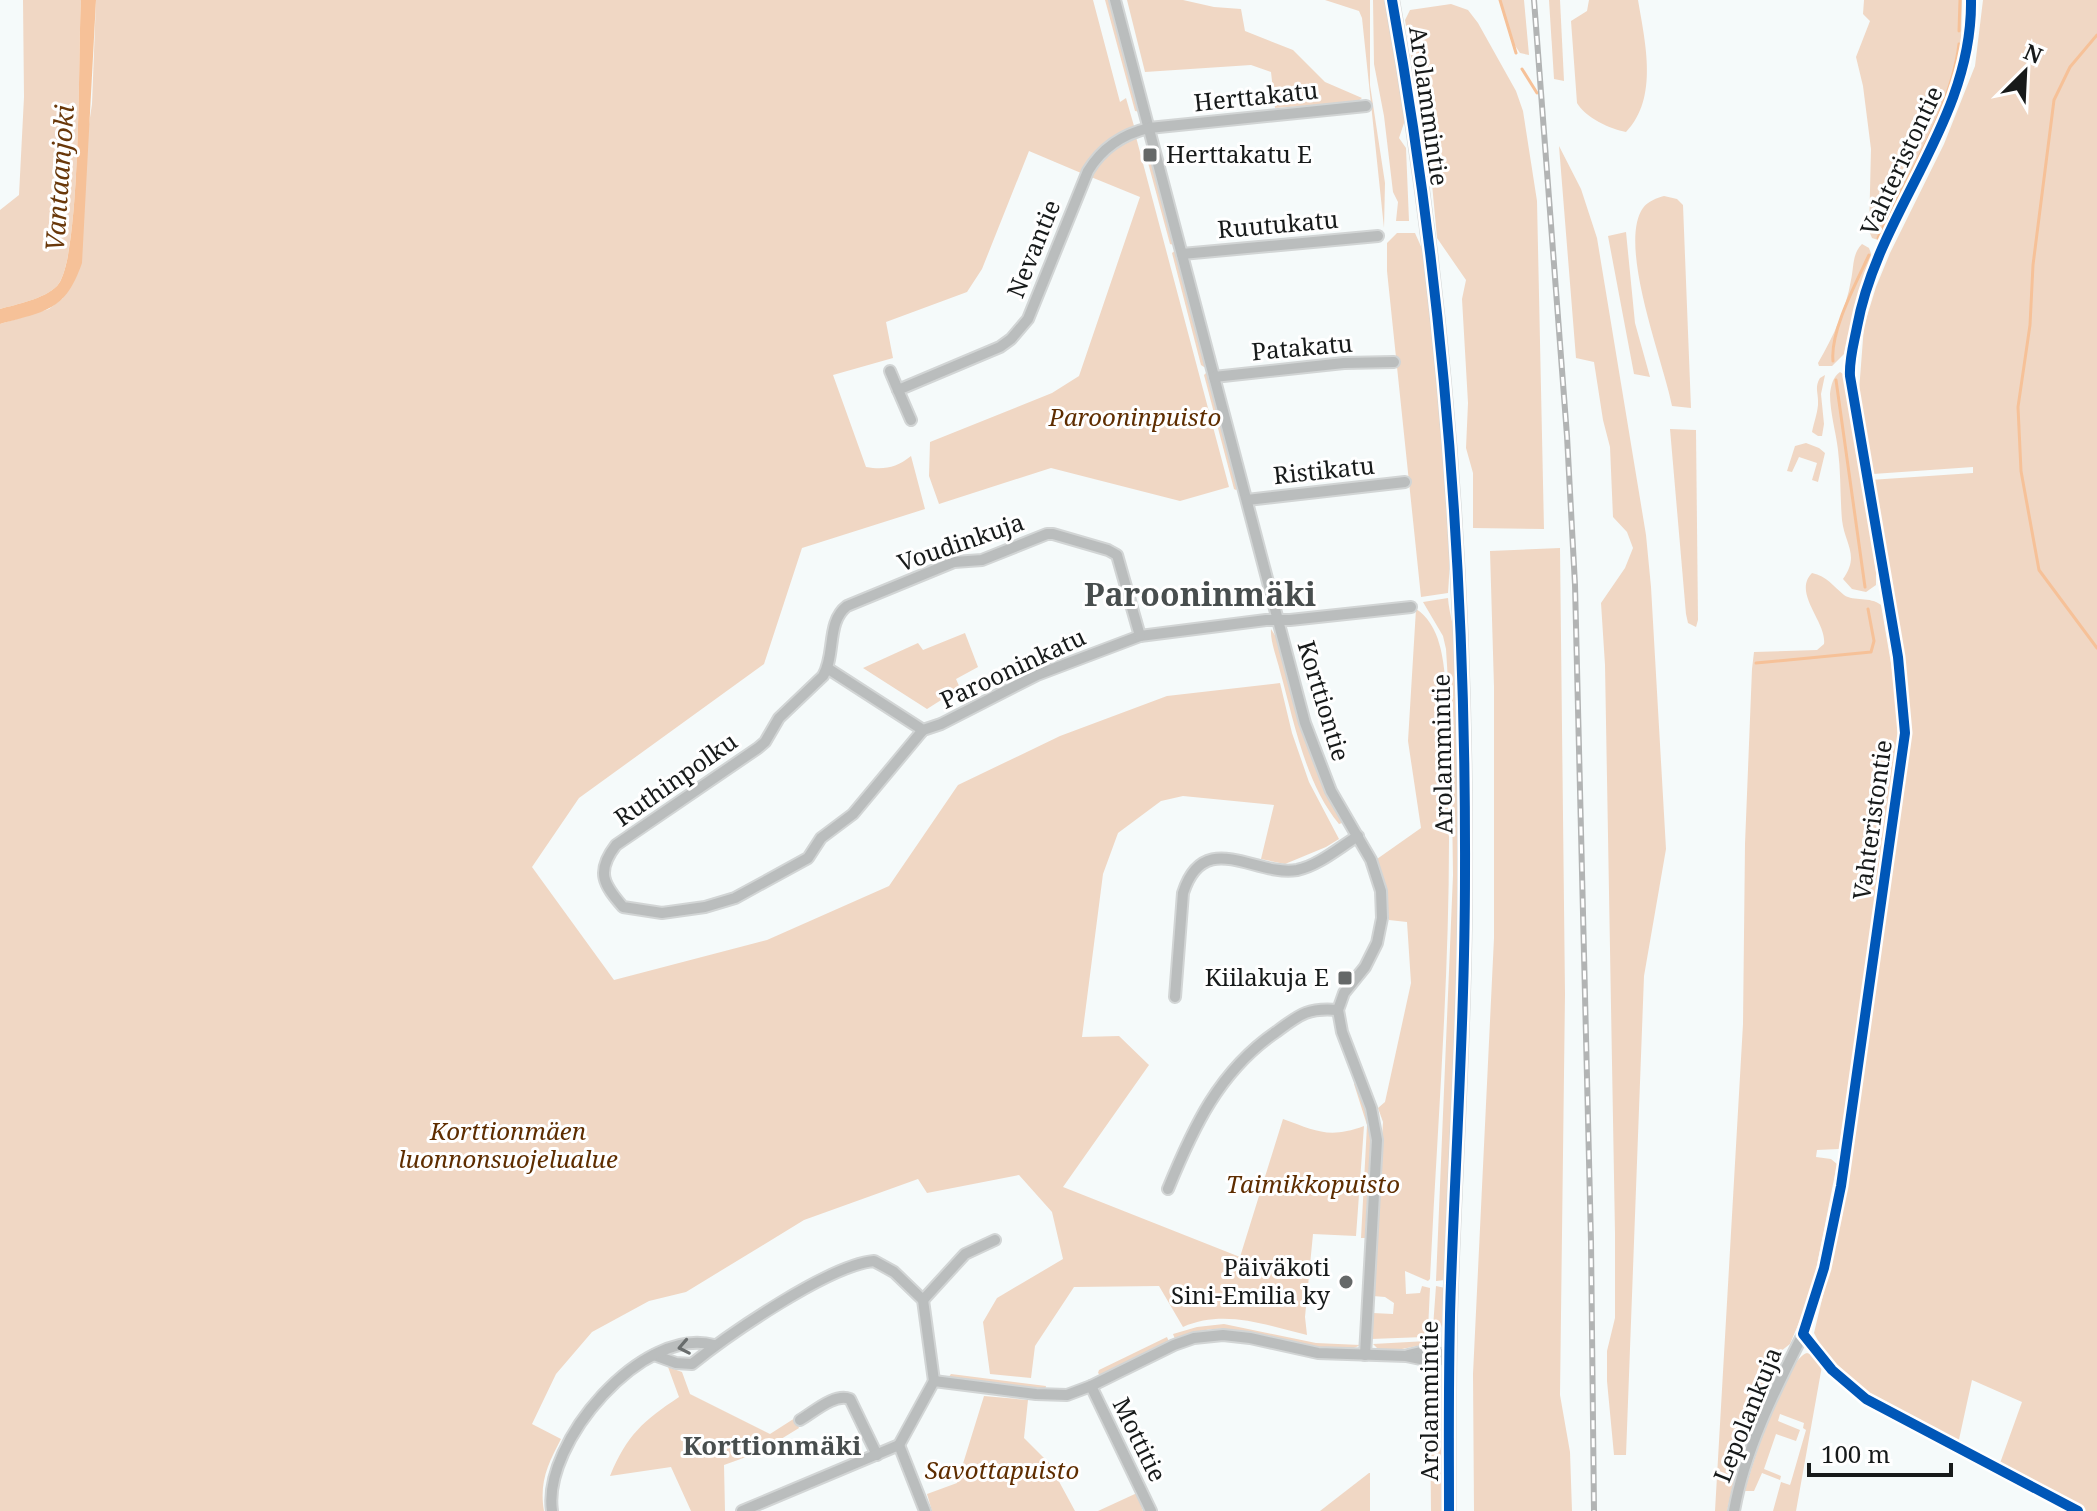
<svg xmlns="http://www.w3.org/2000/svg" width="2097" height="1511" viewBox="0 0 2097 1511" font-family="'Noto Serif',serif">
  <rect width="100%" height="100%" fill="#f5fafa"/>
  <!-- green -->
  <g fill="#f0d7c4">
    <path d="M23 0H81C78 49 82 259 57 286 44 299 17 304 0 309V210L19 195 24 97Z"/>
    <path d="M96 0H1093L1120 102 1126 98 1134 126C1110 138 1094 151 1081 173L1029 151 982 269 967 292 886 322 893 358 833 375 866 467C884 470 896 468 911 456L925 509 802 548 764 664 579 798 532 867 614 980 767 940 889 886 958 785 1060 736 1167 696 1280 683 1292 733 1309 782 1339 839 1326 847 1285 864 1261 859 1274 805 1183 796 1161 801 1118 833 1103 874 1082 1037 1119 1036 1149 1065 1063 1187 1240 1257 1283 1119C1316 1131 1329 1139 1364 1126L1356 1236 1313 1234 1305 1317 1307 1335C1265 1325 1224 1309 1183 1327L1159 1286 1074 1287 1035 1346 1031 1378 990 1374 983 1322 997 1298 1063 1259 1052 1212 1019 1175 927 1193 918 1179 804 1220 686 1292 649 1301 592 1332 556 1374 532 1424 561 1439C548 1464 539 1482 544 1511H0V324L49 309 63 298 92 104Z"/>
    <polygon points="1105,0 1110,0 1140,112 1135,111"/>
    <polygon points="1127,0 1183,0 1214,7 1241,9 1245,31 1293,50 1325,82 1362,98 1357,102 1275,108 1271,72 1251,65 1145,72"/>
    <polygon points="1325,0 1370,0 1370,85 1385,183 1384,228 1362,18 1359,11"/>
    <polygon points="1373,0 1386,0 1405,120 1399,138 1406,148 1409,221 1396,221 1398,202 1393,192 1384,116 1374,64"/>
    <polygon points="1500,0 1524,0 1529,55 1520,53 1514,44"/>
    <polygon points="1549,0 1560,0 1564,81 1554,79"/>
    <path d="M1589 0H1638C1645 42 1659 98 1626 132 1610 129 1586 118 1577 103L1571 21 1587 11Z"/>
    <polygon points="1864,0 1962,0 1961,43 1951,86 1934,130 1884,233 1878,240 1872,238 1869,231 1871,149 1863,86 1856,57 1870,21 1863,14"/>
    <polygon points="1983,0 2097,0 2097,1511 2084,1511 1999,1466 2022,1402 1972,1380 1958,1444 1867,1396 1828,1360 1814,1333 1842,1216 1909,738 1907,700 1870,480 1973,473 1973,467 1873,474 1859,391 1864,326 1876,287 1890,253 1944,144 1975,66"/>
    <polygon points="1451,4 1468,10 1478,23 1516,91 1523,111 1537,201 1544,529 1473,528 1473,473 1466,448 1468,403 1462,299 1466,280 1437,238 1432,184 1405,20 1410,10"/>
    <path d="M1136 137 1229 487 1180 501 1051 468 939 504 929 476 930 442 1052 393 1079 376 1140 197 1091 177C1101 157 1115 146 1136 137Z"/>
    <polygon points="1559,146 1581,189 1597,238 1646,535 1651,587 1666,849 1644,976 1626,1455 1614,1455 1607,1381 1607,1351 1615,1318 1615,1233 1605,665 1601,603 1625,568 1633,548 1627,532 1613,517 1610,447 1603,420 1594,362 1576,358"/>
    <polygon points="1152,158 1174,245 1170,244 1147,159"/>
    <path d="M1664 196 1677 199 1683 205 1691 408 1672 406C1664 363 1617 245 1643 208 1648 201 1657 198 1664 196Z"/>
    <polygon points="1626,232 1635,323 1650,377 1634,374 1608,236"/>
    <path d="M1397 233H1415L1423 251C1431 316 1438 381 1443 446 1448 495 1452 544 1448 593L1421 597 1387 271V243Z"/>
    <path d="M1862 244 1869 248 1873 259 1857 301 1844 354 1832 366H1819L1818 363C1833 337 1846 310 1851 280 1854 267 1852 254 1862 244Z"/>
    <polygon points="1176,250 1206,366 1204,367 1201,365 1172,253"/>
    <polygon points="1208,371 1238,488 1236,490 1234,489 1204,375"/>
    <path d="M1840 372 1846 376 1876 571V585L1866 592 1852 589 1843 579C1860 555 1845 545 1842 520 1840 497 1841 473 1838 450 1836 432 1830 413 1830 394 1831 385 1833 377 1840 372Z"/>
    <path d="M1825 375 1821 394 1824 424 1822 436H1818L1812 432C1814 422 1817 415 1818 405 1819 393 1814 388 1820 378Z"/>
    <polygon points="1670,429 1696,430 1698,620 1696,627 1688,623 1686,614"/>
    <polygon points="1806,443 1819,448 1825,453 1818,482 1812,480 1817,463 1799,457 1792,472 1787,471 1795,446"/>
    <polygon points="1560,548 1565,994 1560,1395 1570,1452 1572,1511 1474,1511 1473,1374 1494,938 1494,687 1490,551"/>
    <path d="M1812 573C1827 576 1833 586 1844 595 1854 602 1870 596 1881 605L1895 687 1898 740 1839 1149 1817 1150 1816 1157 1831 1159 1837 1164 1815 1275 1805 1308 1790 1344 1770 1360 1780 1367 1740 1453 1727 1511H1715L1743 1024 1745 844 1752 669 1754 652 1817 650 1824 644C1827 622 1792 593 1812 573Z"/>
    <path d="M1448 598C1449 613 1454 626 1455 640 1469 853 1453 1067 1445 1280L1436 1281 1453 875 1451 729 1446 649 1443 636 1423 602Z"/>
    <path d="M1416 609C1427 615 1436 631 1439 643 1449 674 1446 736 1448 770 1453 940 1438 1109 1430 1279L1428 1281 1405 1271 1406 1294 1420 1293 1422 1286 1430 1288 1428 1330 1424 1337 1371 1339 1373 1313 1393 1314 1394 1303 1385 1297 1373 1296 1382 1138 1383 1122 1378 1108 1385 1102 1411 983 1407 922 1389 920 1384 881 1377 859 1421 828 1408 741Z"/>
    <path d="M1271 629 1276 637C1293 702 1309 764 1342 823L1339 824C1305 783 1294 721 1280 671 1277 658 1270 641 1271 629Z"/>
    <polygon points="965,633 978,667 956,679 960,688 927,709 863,668 918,643 923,650"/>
    <polygon points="1356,1082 1370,1119 1371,1133 1365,1238 1361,1238 1367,1125 1354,1084"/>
    <path d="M1436 1286 1445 1288C1444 1307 1447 1328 1432 1341Z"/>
    <path d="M1224 1324 1316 1343 1360 1345C1335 1362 1256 1330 1224 1329 1208 1328 1191 1333 1175 1339L1173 1334 1197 1327Z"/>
    <polygon points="1167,1337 1169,1342 1100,1375 1098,1373 1099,1370"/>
    <polygon points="1427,1341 1427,1344 1397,1350 1378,1349 1373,1344"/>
    <path d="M1807 1353 1813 1355 1822 1366 1796 1511H1773L1781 1482 1790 1485 1791 1482 1806 1430 1803 1428 1804 1423 1780 1414 1778 1421 1800 1430 1796 1441 1776 1434 1764 1469 1781 1476 1780 1480 1762 1473 1754 1491H1745C1751 1467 1786 1358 1807 1353Z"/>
    <path d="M668 1367 682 1372 690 1394 770 1434 795 1418 799 1428 760 1452 724 1465 725 1511H691L671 1467 610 1476C627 1435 643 1421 679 1397Z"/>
    <polygon points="1431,1367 1441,1381 1438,1411 1430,1411"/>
    <polygon points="951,1374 1046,1386 1045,1390 948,1378"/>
    <polygon points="984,1396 1028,1400 1024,1438 1049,1463 1075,1511 932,1511 927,1494 957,1483"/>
    <polygon points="1437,1415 1437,1431 1442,1453 1443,1511 1431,1511 1430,1416"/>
    <polygon points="1370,1473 1370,1511 1320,1511 1369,1473"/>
    <polygon points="1137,1493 1143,1511 1098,1511"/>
  </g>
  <!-- water -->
  <path fill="#f6c198" d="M81 0H96L82 263C65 312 45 311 0 324V309C17 304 44 299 57 286 82 260 78 48 81 0Z"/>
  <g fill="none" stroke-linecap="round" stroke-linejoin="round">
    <!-- stream -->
    <g stroke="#f6c198" stroke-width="3">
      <polyline points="1500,0 1516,53"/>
      <polyline points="1959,31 1960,0"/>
      <polyline points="2097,35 2070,67 2054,100 2033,265 2030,325 2018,407 2021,471 2039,570 2097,648"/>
      <polyline points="1522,69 1537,93"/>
      <path d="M1878 238C1906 178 1951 110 1959 44"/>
      <path d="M1833 361C1830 331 1856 283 1869 255"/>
      <polyline points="1836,380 1865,587"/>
      <polyline points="1756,663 1871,652 1874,641 1868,609"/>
    </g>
    <!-- minor casing -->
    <g stroke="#d2d5d5" stroke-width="14">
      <g id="minor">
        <polyline points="1115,0 1305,723 1331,791 1371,860 1381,891 1382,918 1377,943 1365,967 1344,993 1338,1010 1342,1032 1371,1108 1377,1140 1365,1355"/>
        <path d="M1971 0C1973 122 1878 211 1857 327 1854 343 1849 359 1850 376L1898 657 1905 733 1841 1186 1824 1268 1803 1334 1832 1370 1866 1399 2078 1511"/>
        <polyline points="1182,254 1378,236"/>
        <polyline points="890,371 898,390"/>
        <polyline points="1214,377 1344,363 1394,362"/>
        <path d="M911 420 898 390 1000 347 1011 339 1028 319 1088 171C1102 148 1123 134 1149 128L1366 106"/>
        <polyline points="1247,500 1405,482"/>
        <polyline points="827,668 923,730 941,724 1037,675 1140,636 1266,620 1290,620 1411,607"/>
        <path d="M923 730 853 814 821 838 808 858 735 898 705 907 662 913 623 907C604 885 595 872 616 845L758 748 765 742 779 718 823 676C836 655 826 622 847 606L954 562 982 560 1047 534H1053L1108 550 1117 555 1140 636"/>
        <path d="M1175 997 1183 893C1204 827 1255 877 1297 870 1318 866 1340 847 1358 836"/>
        <path d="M1168 1189C1193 1128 1219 1071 1276 1032 1299 1015 1308 1007 1338 1010"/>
        <polyline points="923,1300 965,1254 995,1240"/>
        <path d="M654 1355 676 1363 692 1364C728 1335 829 1265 874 1261L894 1272 923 1300 934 1381"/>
        <polyline points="1408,1355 1429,1350 1449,1357"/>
        <polyline points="1091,1386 1151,1511"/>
        <path d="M800 1420C814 1412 834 1393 850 1399L877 1455"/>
        <polyline points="899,1445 925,1511"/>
        <path d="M552 1511C542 1443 643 1325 714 1345"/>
        <polyline points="742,1511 899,1445 934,1381 1036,1394 1067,1395 1091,1386 1174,1345 1194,1338 1223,1335 1250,1338 1318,1353 1406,1356 1435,1362 1449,1357"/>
        <path d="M1734 1511C1745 1449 1775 1390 1803 1334"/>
      </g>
    </g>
    <!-- tertiary casing -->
    <g stroke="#d2d5d5" stroke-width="16">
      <path id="tertiary" d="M1392 0C1444 287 1466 580 1465 872 1465 1009 1456 1146 1451 1283 1448 1359 1449 1435 1449 1511"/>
    </g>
    <!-- minor -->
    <use href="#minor" stroke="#babdbd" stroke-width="10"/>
    <!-- tertiary -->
    <use href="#tertiary" stroke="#babdbd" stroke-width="12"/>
    <!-- rail casing -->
    <g stroke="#b2b4b4" stroke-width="6">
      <polyline id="rail" points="1534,0 1567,436 1575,585 1591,1242 1594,1511"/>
    </g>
    <!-- rail -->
    <use href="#rail" stroke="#fff" stroke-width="3" stroke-dasharray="9" stroke-linecap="butt"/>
    <!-- cycleway casing -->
    <g stroke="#fff" stroke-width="15">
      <g id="cycleway">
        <path d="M1392 0C1444 287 1466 580 1465 872 1465 1009 1456 1146 1451 1283 1448 1359 1449 1435 1449 1511"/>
        <path d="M1971 0C1973 122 1878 211 1857 327 1854 343 1849 359 1850 376L1898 657 1905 733 1841 1186 1824 1268 1803 1334 1832 1370 1866 1399 2078 1511"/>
      </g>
    </g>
    <!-- cycleway -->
    <use href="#cycleway" stroke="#0057b8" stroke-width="10"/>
  </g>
  <!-- one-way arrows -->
  <defs><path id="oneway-chevron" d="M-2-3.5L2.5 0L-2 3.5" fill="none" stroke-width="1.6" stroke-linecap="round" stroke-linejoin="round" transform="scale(2)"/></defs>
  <use stroke="#686c6c" href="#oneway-chevron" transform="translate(684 1347) rotate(169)"/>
  <!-- markers -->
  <g fill="#656868" stroke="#fff" stroke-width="3">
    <rect x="1142" y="147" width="16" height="16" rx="4"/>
    <rect x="1337" y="970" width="16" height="16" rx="4"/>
    <circle cx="1346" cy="1282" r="8"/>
  </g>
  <g text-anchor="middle" stroke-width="6" stroke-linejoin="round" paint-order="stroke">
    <!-- street labels -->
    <g font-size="24" fill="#171a1a" stroke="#fff">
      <text transform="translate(1256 97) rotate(-6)" y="8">Herttakatu</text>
      <text transform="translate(1428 106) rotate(82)" y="8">Arolammintie</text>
      <text transform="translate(1902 161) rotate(-65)" y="8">Vahteristontie</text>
      <text transform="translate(1278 225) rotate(-5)" y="8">Ruutukatu</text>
      <text transform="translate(1034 249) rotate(-68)" y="8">Nevantie</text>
      <text transform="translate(1302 348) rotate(-5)" y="8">Patakatu</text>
      <text transform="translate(1324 471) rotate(-6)" y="8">Ristikatu</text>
      <text transform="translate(961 543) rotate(-19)" y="8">Voudinkuja</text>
      <text transform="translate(1013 669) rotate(-25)" y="8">Parooninkatu</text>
      <text transform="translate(1323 701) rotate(73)" y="8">Korttiontie</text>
      <text transform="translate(1443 754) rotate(-91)" y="8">Arolammintie</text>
      <text transform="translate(676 780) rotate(-35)" y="8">Ruthinpolku</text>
      <text transform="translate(1873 820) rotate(-82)" y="8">Vahteristontie</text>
      <text transform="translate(1430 1401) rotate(-90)" y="8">Arolammintie</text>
      <text transform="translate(1748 1415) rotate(-68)" y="8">Lepolankuja</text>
      <text transform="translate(1139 1440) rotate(64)" y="8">Mottitie</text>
    </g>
    <!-- poi labels -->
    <g font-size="24" fill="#171a1a" stroke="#fff" text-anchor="end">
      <text x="1166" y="163" text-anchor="start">Herttakatu E</text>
      <text x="1329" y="986">Kiilakuja E</text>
      <text x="1330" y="1276">Päiväkoti<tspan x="1330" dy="28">Sini-Emilia ky</tspan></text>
    </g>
    <!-- park labels -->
    <g font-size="24" font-style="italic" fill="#5e2d00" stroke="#fff">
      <text x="1135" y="426">Parooninpuisto</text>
      <text x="508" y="1140">Korttionmäen<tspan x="508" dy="28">luonnonsuojelualue</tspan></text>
      <text x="1313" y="1193">Taimikkopuisto</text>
      <text x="1002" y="1479">Savottapuisto</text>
    </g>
    <!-- water labels -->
    <g font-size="26" font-style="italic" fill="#69380a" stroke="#fff">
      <text transform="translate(60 178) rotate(-86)" y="9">Vantaanjoki</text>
    </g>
    <!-- neighbourhood labels -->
    <g font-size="26" font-weight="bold" fill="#484e4e" stroke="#fff">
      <text x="772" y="1455">Korttionmäki</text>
    </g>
    <!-- district labels -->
    <g font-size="32" font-weight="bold" fill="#484e4e" stroke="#fff">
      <text x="1200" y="606">Parooninmäki</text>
    </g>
  </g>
  <!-- north arrow -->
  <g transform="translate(2025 72) rotate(24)" stroke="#ffffff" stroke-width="6" paint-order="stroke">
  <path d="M0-6L14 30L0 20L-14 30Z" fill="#171a1a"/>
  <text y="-12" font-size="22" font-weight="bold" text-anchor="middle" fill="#171a1a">N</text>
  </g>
  <!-- scale -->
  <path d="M1809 1463v12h142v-12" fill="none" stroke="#171a1a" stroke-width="4"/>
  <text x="1821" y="1463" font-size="24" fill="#171a1a" stroke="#ffffff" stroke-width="6" paint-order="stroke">100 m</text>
</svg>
